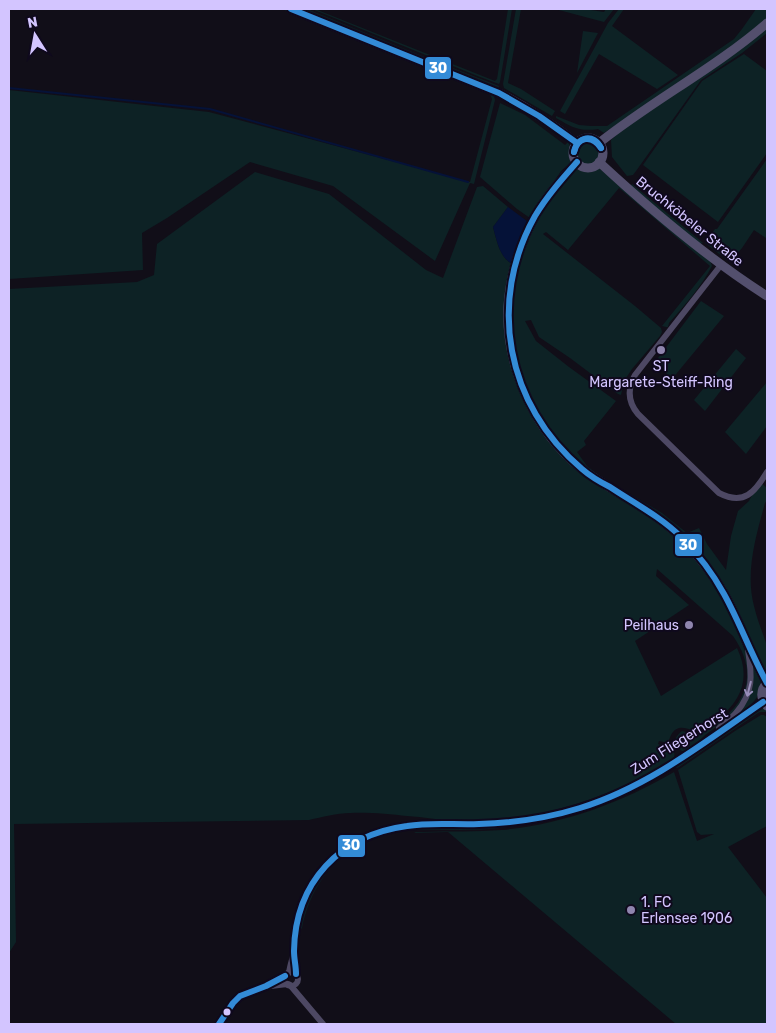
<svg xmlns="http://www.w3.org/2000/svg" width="776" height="1033" viewBox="0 0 776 1033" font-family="Rubik,sans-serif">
  <rect width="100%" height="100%" fill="#110e18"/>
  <!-- green -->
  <g fill="#0d2225">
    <polygon points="282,9 287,9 493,93 495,100 474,184 470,183 435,261 333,186 250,162 167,218 142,233 143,270 9,279 9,90 209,112 470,182 492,99 490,94"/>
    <polygon points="299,9 307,9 427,58 499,86 498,88"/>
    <polygon points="312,9 315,9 495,81 497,79 508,9 512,9 500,82 499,84 480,77"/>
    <polygon points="516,9 521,9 508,83 521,89 555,111 552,116 504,88 503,84"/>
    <polygon points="555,9 584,9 604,12 606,9 614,9 604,22"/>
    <polygon points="619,9 624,9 612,26 678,75 657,89 599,54 565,114 560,111 608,23"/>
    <path d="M756 9H767V19L735 46 604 133 598 129C579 132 572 127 556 118V116L579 125 591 126H607L734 39 742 29Z"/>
    <polygon points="767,27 767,33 742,53 701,80 636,171 633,175 627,176 612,157 611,140 629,123"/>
    <polygon points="583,31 598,33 577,73"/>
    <polygon points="744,54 767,71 767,153 718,222 643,165 702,81"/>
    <polygon points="500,103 525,115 565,145 568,142 572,150 571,160 570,163 561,171 530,218 517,209 480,177"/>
    <circle cx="588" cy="153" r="12"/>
    <polygon points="767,159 767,237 766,238 754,230 742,248 730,262 705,243 715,229 717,229"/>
    <path d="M596 168 600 169 710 260 712 266C701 287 685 305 669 323L668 327H666L662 326 710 266 619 188 568 250 546 232 543 234 635 306 661 328 662 332 660 336 632 369 624 381 621 395 618 394 570 358 539 337 531 320 525 321 536 341 569 367 616 401 584 441 586 445 577 452 587 466 600 476 662 513 687 533 699 528 707 544 726 570 731 536 738 511 749 501 759 481 767 488V500L765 503C756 536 745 572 754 606 757 619 762 631 766 643L767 645V673L693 545 602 481 573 457 546 425 525 387 515 347 512 326 511 307 518 266 533 226 555 192 575 170Z"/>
    <path d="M255 172 329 194 426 270 443 278 477 187 483 186 508 207 493 227C497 241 499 256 512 264L508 346 548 437 657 521 672 533 711 577 739 632 740 638 747 656 749 686 735 713 705 735 691 749 686 751H682L676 747C674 739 676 736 682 731 687 732 693 734 698 733 707 732 717 724 724 718 752 694 754 666 733 636L657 569 656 576 689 605 635 641 661 696 737 648C751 677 742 700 718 719 713 723 707 728 701 730 693 733 687 726 679 728 672 730 670 737 668 743L659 741 658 744 673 750C674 752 675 754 674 757 671 763 655 770 649 773 591 805 522 823 456 821 439 820 423 817 407 816 390 814 367 812 350 813 337 813 322 817 309 820L14 824 16 942 9 953V289L137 282 154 275 157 244Z"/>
    <polygon points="632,184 703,243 699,244 631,186"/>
    <path d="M701 301 724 316 672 379C666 373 659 367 658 358Z"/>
    <polygon points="736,349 746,358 705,411 694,400"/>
    <polygon points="767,382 767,426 746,454 725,432"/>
    <path d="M753 665C756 670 759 675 760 680 765 696 747 708 737 716Z"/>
    <polygon points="764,708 767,708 767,712 760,712 758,713 679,767 677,768 675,767 746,718"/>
    <path d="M761 715H764L767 717V826L728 847 767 898V1024H676L448 832 414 833 416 832H422C449 831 476 832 502 830 564 824 621 803 674 772L697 841 714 834 701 835 697 832 678 770 735 731Z"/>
    <path d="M564 815 567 816C541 822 515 827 489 829 464 831 439 829 414 830L418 828 496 826 516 824Z"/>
    <path d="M394 830 398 832C386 835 375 838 364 843 330 859 309 892 302 928L301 929C299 920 303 910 306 902 318 873 341 849 371 837 378 834 386 833 394 830Z"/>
  </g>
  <!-- water -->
  <path fill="#051238" d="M508 207 527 221 520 236 512 264C499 256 497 241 493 227Z"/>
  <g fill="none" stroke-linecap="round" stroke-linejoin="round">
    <!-- stream -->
    <polyline stroke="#051238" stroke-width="2" points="9,88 210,109 468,182"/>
    <!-- street -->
    <g stroke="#4d4863" stroke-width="6">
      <path d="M721 265 635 375C627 389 628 402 638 414L719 493C744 506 755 492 767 472"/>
      <path d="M719 728C724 723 731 719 736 713 754 692 752 675 748 650"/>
      <polyline points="294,954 296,974"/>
      <circle cx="291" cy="979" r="7"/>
      <path d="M289 973C290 965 293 958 294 951 297 932 297 913 305 895 327 848 373 827 422 824 441 823 460 824 479 824 513 822 548 817 580 808 647 788 706 741 763 702"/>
      <polyline points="290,985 323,1024"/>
      <path d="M219 1024C224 1017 229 1008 235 1001 248 987 270 986 288 984"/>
    </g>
    <!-- secondary -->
    <g stroke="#534f6d" stroke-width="9">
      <path d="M291 9 499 93C527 107 552 124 577 143"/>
      <circle cx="588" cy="153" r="15"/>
      <path d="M599 143C653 100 715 68 767 23"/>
      <path d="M577 162C559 182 541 202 530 226 518 250 510 278 508 306 505 366 535 432 582 469 592 477 603 483 614 490 640 506 669 522 689 546 704 563 718 581 728 601 742 628 752 657 767 683"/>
      <path d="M599 162C652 211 707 258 767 296"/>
      <path d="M767 683C760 690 760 699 767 706"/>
    </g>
    <!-- bus-1 casing -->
    <g stroke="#0f091d" stroke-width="10">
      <g id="bus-1">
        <polyline points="291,9 499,93 539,116 577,143"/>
        <path d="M574 152C577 136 594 133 601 148"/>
        <path d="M574 152C578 136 592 135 601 148"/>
        <path d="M577 162C562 179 547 196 535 216 487 302 506 405 582 469 590 476 600 482 610 487 634 503 661 517 681 537 698 554 713 574 724 594 740 623 751 654 767 683"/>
        <path d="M296 974C296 966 294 959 294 951 295 882 340 835 407 826 431 822 455 825 479 824 512 823 548 818 580 808 648 787 705 742 763 702"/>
        <polyline points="219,1024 233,1003 240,996 266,986 285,976"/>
      </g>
    </g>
    <!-- bus-1 -->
    <use href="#bus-1" stroke="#338bd7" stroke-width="6"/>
  </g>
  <!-- one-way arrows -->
  <defs><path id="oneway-shaft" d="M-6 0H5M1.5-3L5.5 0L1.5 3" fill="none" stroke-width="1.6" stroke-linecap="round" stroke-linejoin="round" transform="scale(1.25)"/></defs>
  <use stroke="#978db9" href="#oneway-shaft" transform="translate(749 689) rotate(104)"/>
  <!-- markers -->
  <g fill="#8f85ae" stroke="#0f091d" stroke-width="2">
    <circle cx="661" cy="350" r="5"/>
    <circle cx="689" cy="625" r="5"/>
    <circle cx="631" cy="910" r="5"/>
  </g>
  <circle fill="#d3c5ff" stroke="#0f091d" stroke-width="2" cx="227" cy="1012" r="4.5"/>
  <g text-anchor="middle" stroke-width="4" stroke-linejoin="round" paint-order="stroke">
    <!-- street labels -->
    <g font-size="14" fill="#d3c5ff" stroke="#0f091d">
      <text transform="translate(690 221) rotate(39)" y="5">Bruchköbeler Straße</text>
      <text transform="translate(679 741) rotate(-32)" y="5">Zum Fliegerhorst</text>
    </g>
    <!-- poi labels -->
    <g font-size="14" fill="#d3c5ff" stroke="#0f091d">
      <text x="661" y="371">ST<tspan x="661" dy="16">Margarete-Steiff-Ring</tspan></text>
      <text x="679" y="630" text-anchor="end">Peilhaus</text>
      <text x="641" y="907" text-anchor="start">1. FC<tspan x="641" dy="16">Erlensee 1906</tspan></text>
    </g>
  </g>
  <g stroke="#0f091d" stroke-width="2">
    <rect x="424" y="56" width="28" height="24" rx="5" fill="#338bd7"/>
    <rect x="674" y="533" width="29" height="24" rx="5" fill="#338bd7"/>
    <rect x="337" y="834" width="29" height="24" rx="5" fill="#338bd7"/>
  </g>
  <g font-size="14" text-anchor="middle" font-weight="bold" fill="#fff">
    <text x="438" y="73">30</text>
    <text x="688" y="550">30</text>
    <text x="351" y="850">30</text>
  </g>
  <!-- border -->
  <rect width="776" height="1033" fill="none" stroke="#d3c5ff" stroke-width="20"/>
  <!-- north arrow -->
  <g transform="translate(35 35) rotate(349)" stroke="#0f091d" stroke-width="4" paint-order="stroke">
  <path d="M0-4L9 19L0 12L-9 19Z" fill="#d3c5ff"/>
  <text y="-8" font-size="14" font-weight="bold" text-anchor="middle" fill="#d3c5ff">N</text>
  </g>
</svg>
